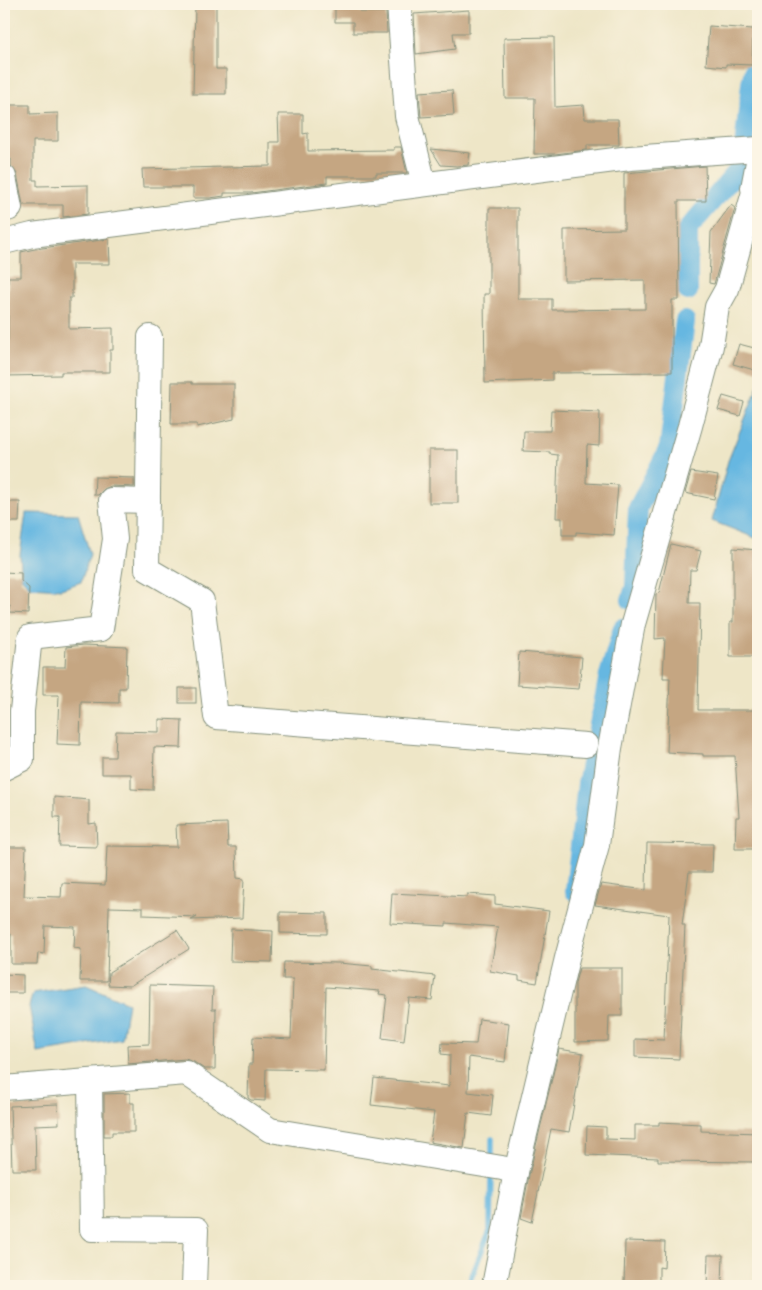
<svg xmlns="http://www.w3.org/2000/svg" width="762" height="1290" viewBox="0 0 762 1290" font-family="Alegreya,serif">
  <rect width="100%" height="100%" fill="#fcf5e5"/>
  <filter id="ink" filterUnits="userSpaceOnUse"><feTurbulence type="fractalNoise" baseFrequency=".02" numOctaves="2"/><feDisplacementMap in="SourceGraphic" scale="10" xChannelSelector="R" yChannelSelector="G"/><feConvolveMatrix kernelMatrix="1 2 1 2 8 2 1 2 1" color-interpolation-filters="sRGB"/></filter>
  <filter id="wash" filterUnits="userSpaceOnUse"><feTurbulence type="fractalNoise" baseFrequency=".0096" numOctaves="4" result="noise"/><feDisplacementMap in="SourceGraphic" scale="20" xChannelSelector="R" yChannelSelector="G"/><feGaussianBlur stdDeviation="1.12" result="paint"/><feColorMatrix in="noise" values="0 0 0 0 0 0 0 0 0 0 0 0 0 0 0 0 0 1.4 0 .05"/><feComposite in="paint" operator="in"/></filter>
  <g filter="url(#wash)">
    <rect width="100%" height="100%" fill="#eee6c7"/>
    <!-- water -->
    <g fill="#66b7e1" stroke="#427a8a">
      <polygon points="758,386 758,539 712,521 728,461"/>
      <polygon points="26,513 78,514 90,554 81,582 61,589 30,587 22,579 20,555"/>
      <polygon points="86,985 128,1003 122,1039 38,1053 29,1006 33,993"/>
    </g>
    <g fill="none" stroke-linecap="round" stroke-linejoin="round">
      <!-- stream -->
      <g stroke="#66b7e1" stroke-width="5.5">
        <polyline points="492,1162 492,1139"/>
        <polyline points="468,1286 490,1230 491,1171"/>
      </g>
      <!-- canal -->
      <g stroke="#66b7e1" stroke-width="20">
        <polyline points="688,291 688,229 742,166 751,84 758,50"/>
        <polyline points="631,600 635,587 638,508 669,448 685,321"/>
        <polyline points="575,891 587,784 609,675 623,628"/>
      </g>
    </g>
    <g id="blocks">
      <!-- building -->
      <g fill="#c5a682">
        <polygon points="335,4 360,4 360,12 386,12 387,33 353,33 353,22 335,22"/>
        <polygon points="195,6 216,6 216,69 226,69 226,94 193,94"/>
        <polygon points="469,10 469,33 453,33 455,49 416,54 414,14"/>
        <polygon points="709,26 753,29 752,65 726,64 726,67 706,65"/>
        <polygon points="554,37 555,107 584,105 585,119 618,119 619,145 587,145 587,150 555,154 534,154 535,98 505,98 504,38"/>
        <polygon points="452,90 454,115 421,117 419,92"/>
        <polygon points="4,105 30,105 30,114 58,113 58,141 33,141 33,180 37,180 37,186 88,185 88,214 63,217 63,205 23,205 17,174 11,166 11,159 7,159 7,142 4,142"/>
        <polygon points="278,114 303,114 303,134 308,133 308,151 394,150 394,147 401,147 407,173 376,173 376,176 327,176 327,183 251,193 224,193 224,196 210,198 193,198 193,187 143,187 142,169 270,166 270,142 279,142"/>
        <polygon points="431,149 470,153 468,165 457,166 441,165"/>
        <polygon points="705,166 706,201 678,201 679,300 672,300 672,372 552,373 552,380 485,383 484,294 489,294 489,208 518,208 518,299 552,299 552,310 645,309 645,280 564,281 564,230 624,229 624,173"/>
        <polygon points="731,205 735,208 714,284 709,283 711,232"/>
        <polygon points="109,239 110,264 72,264 72,298 69,298 69,329 113,328 113,350 110,350 110,372 61,372 61,375 4,376 4,340 8,340 8,277 21,277 21,252 35,249"/>
        <polygon points="739,344 758,349 758,371 733,364"/>
        <polygon points="172,382 192,382 192,384 234,384 234,419 197,427 197,424 171,424"/>
        <polygon points="723,396 744,402 740,416 718,410"/>
        <polygon points="551,410 600,412 599,446 587,445 586,483 618,485 614,535 576,532 576,535 562,535 562,518 556,518 558,455 550,454 550,452 523,451 524,431 550,431"/>
        <rect x="429" y="450" width="29" height="53"/>
        <polygon points="691,472 718,476 714,499 685,493"/>
        <polygon points="95,477 134,478 134,487 111,486 104,489 98,495 94,495"/>
        <polygon points="4,502 20,502 19,522 4,522"/>
        <polygon points="671,544 701,551 696,570 690,570 689,603 700,603 698,710 758,710 758,849 735,849 736,817 739,817 735,756 703,756 703,754 667,752 670,678 663,678 665,638 655,639 656,594 659,593"/>
        <polygon points="733,548 758,550 758,657 730,657 730,622 733,622"/>
        <polygon points="4,572 21,573 21,581 29,588 28,614 10,613 10,606 4,606"/>
        <polygon points="84,645 127,647 126,688 119,688 119,703 81,702 80,745 57,744 59,695 43,695 43,667 65,667 66,647"/>
        <polygon points="519,652 582,657 579,689 517,685"/>
        <rect x="179" y="688" width="17" height="15"/>
        <polygon points="159,719 182,720 181,748 154,747 153,790 131,789 131,774 102,774 102,757 115,757 116,731 159,732"/>
        <polygon points="54,797 89,800 89,824 96,823 97,847 59,846 60,817 54,817"/>
        <polygon points="227,823 228,847 236,847 237,878 244,879 242,918 191,920 197,917 143,915 143,908 109,907 107,981 80,981 81,949 74,948 75,927 45,926 44,954 38,953 37,964 11,964 11,934 4,933 4,847 26,847 24,896 61,897 62,883 105,885 107,846 177,847 176,825"/>
        <polygon points="647,843 713,844 712,872 689,872 682,925 685,925 679,1059 635,1057 635,1039 664,1040 669,915 595,905 601,884 646,890"/>
        <polygon points="392,893 467,897 467,894 495,896 495,904 549,911 537,983 519,980 519,976 490,971 498,927 446,923 446,926 390,923"/>
        <polygon points="280,912 327,913 327,934 280,933"/>
        <polygon points="231,929 273,931 272,962 230,961"/>
        <polygon points="177,930 189,949 130,986 108,985 109,972"/>
        <polygon points="284,962 339,963 372,966 372,969 435,976 432,1000 409,998 404,1041 382,1038 387,995 379,994 380,991 326,987 324,1070 266,1069 265,1101 251,1100 248,1098 249,1064 252,1064 253,1037 291,1039 293,979 283,979"/>
        <polygon points="579,968 622,968 622,1016 609,1016 608,1041 575,1042 575,983"/>
        <polygon points="4,974 23,975 23,993 4,993"/>
        <polygon points="150,985 213,987 212,1009 216,1009 215,1069 204,1069 194,1062 185,1059 128,1064 127,1045 149,1044"/>
        <polygon points="479,1019 509,1023 505,1062 469,1057 468,1092 493,1095 491,1116 468,1113 464,1148 430,1142 434,1112 371,1105 374,1078 449,1086 450,1055 441,1054 442,1043 476,1044"/>
        <polygon points="559,1049 583,1053 569,1132 551,1129 532,1222 521,1218 529,1175"/>
        <polygon points="130,1093 130,1103 134,1103 134,1132 112,1132 112,1136 104,1136 104,1094"/>
        <polygon points="58,1104 59,1124 35,1125 36,1170 12,1170 10,1106"/>
        <polygon points="659,1122 701,1124 701,1131 758,1133 757,1162 658,1161 658,1158 586,1155 587,1126 606,1127 606,1139 635,1140 635,1125 659,1125"/>
        <polygon points="625,1241 665,1242 664,1268 659,1267 659,1286 624,1286"/>
        <polygon points="708,1255 723,1255 722,1286 707,1286"/>
      </g>
    </g>
  </g>
  <g filter="url(#ink)">
    <use href="#blocks" fill-opacity="0" stroke="#86927e" stroke-width="1"/>
    <g fill="none" stroke-linecap="round" stroke-linejoin="round">
      <!-- minor casing -->
      <g stroke="#86927e" stroke-width="26">
        <g id="minor">
          <polyline points="399,4 407,116 424,184"/>
          <polyline points="4,177 10,208 4,210"/>
          <polyline points="4,242 32,235 630,158 758,149"/>
          <polyline points="150,337 147,569 202,601 216,717 586,745"/>
          <polyline points="4,768 22,759 22,711 30,637 101,629 115,539 111,500 148,501"/>
          <polyline points="90,1081 92,1229 196,1230 194,1286"/>
          <polyline points="4,1088 186,1073 270,1130 502,1168 516,1172"/>
          <polyline points="494,1286 516,1172 567,958 597,845 610,748 633,624 690,426 711,346 717,307 727,289 754,192 753,188 758,162"/>
        </g>
      </g>
      <!-- minor -->
      <use href="#minor" stroke="#fff" stroke-width="24"/>
    </g>
  </g>
  <!-- margin -->
  <rect width="762" height="1290" fill="none" stroke="#fcf5e5" stroke-width="20"/>
</svg>
